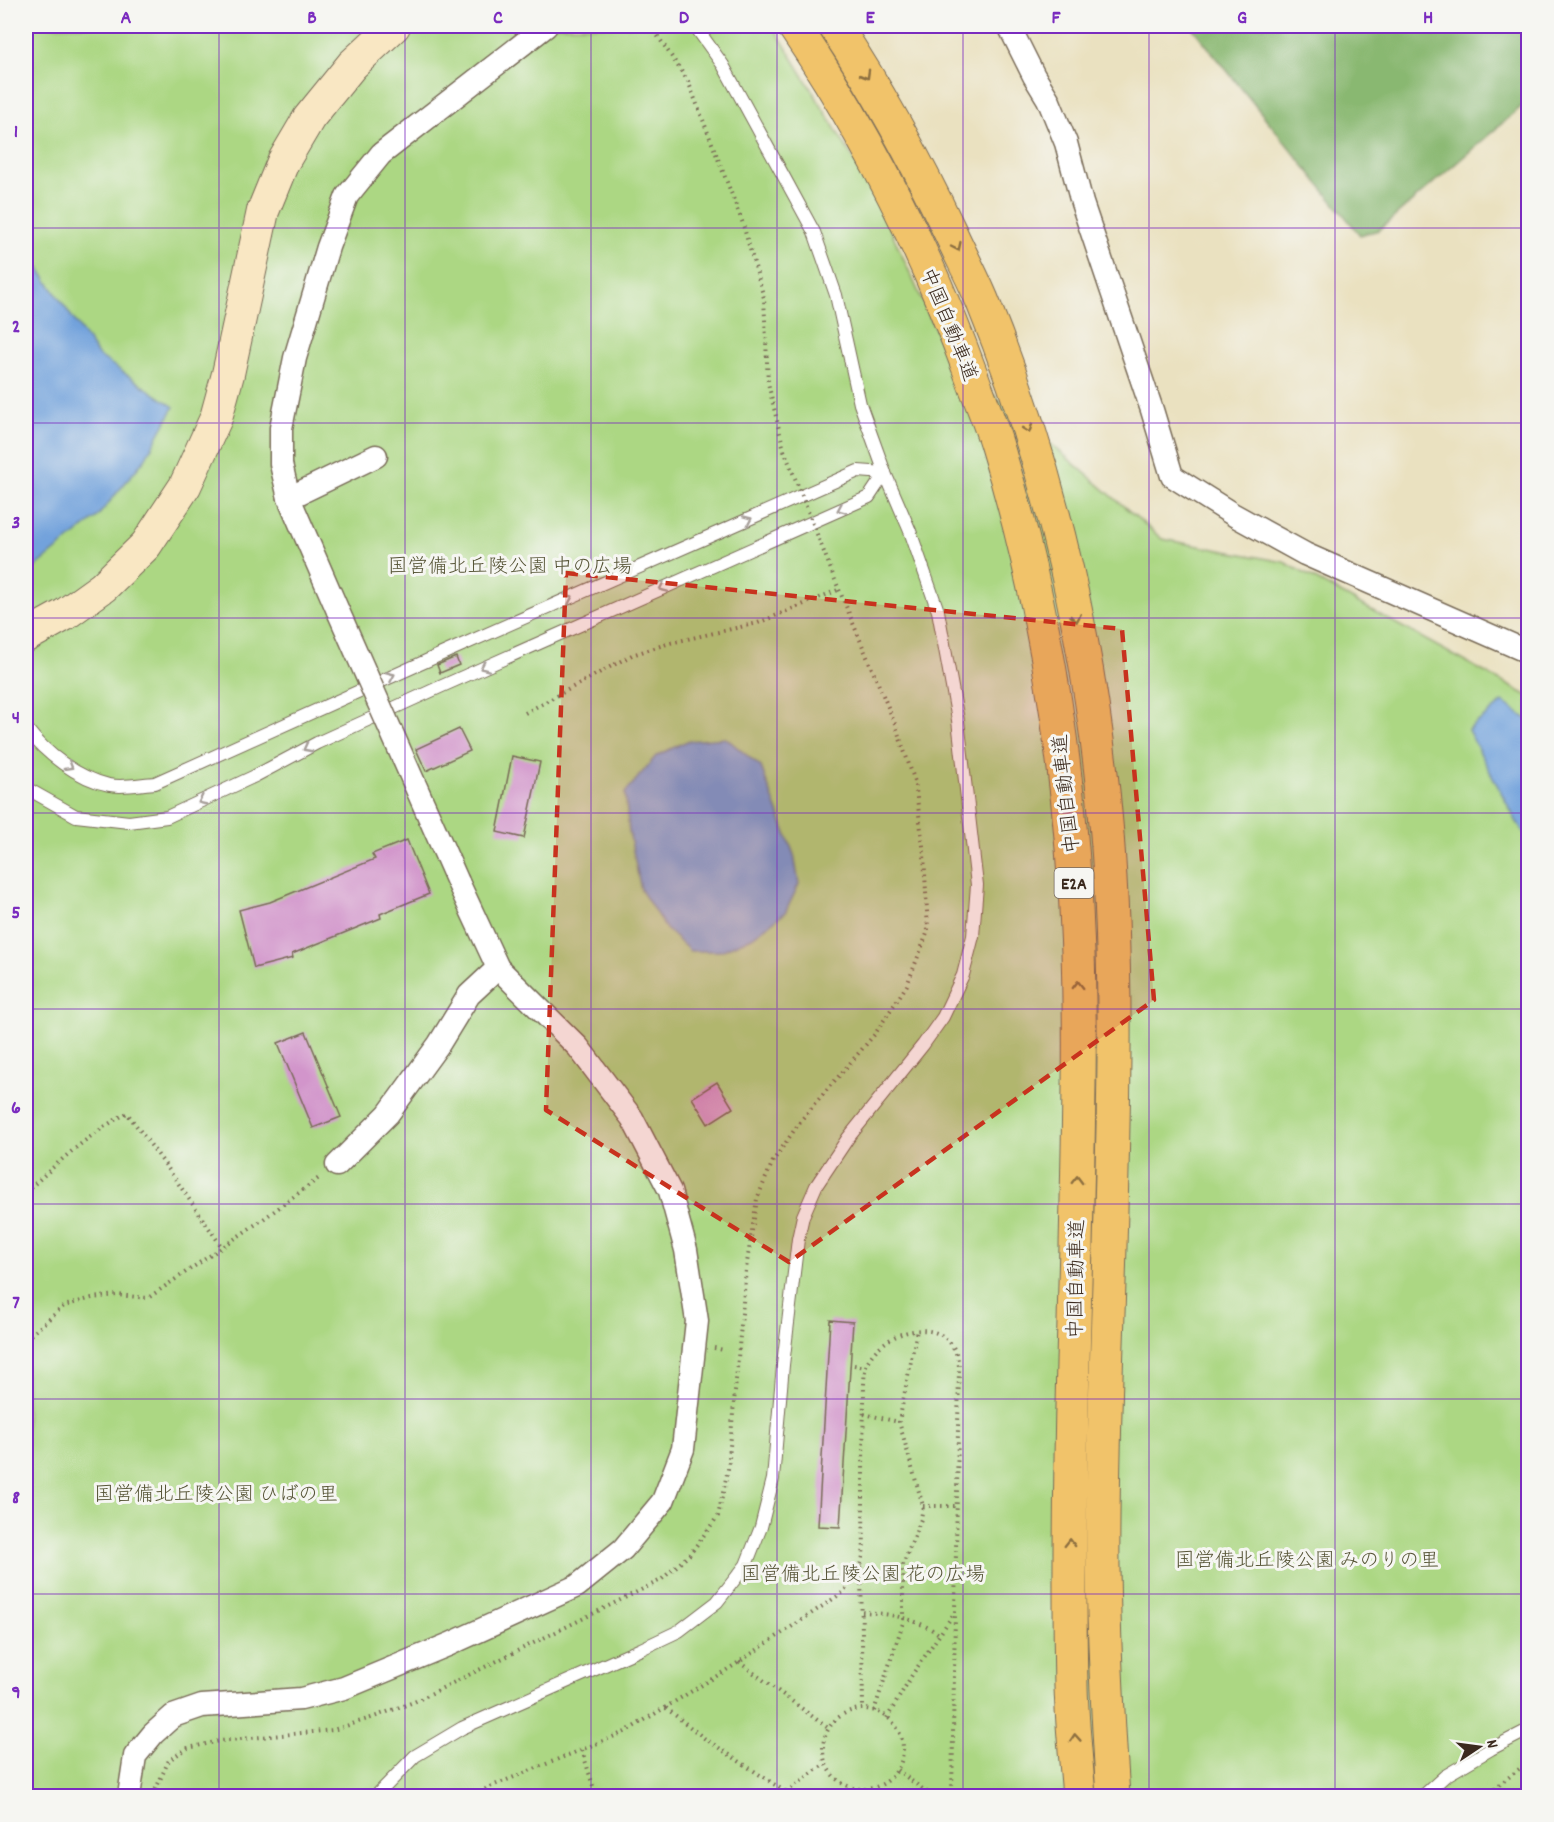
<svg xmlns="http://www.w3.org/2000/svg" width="1554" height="1822" viewBox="0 0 1554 1822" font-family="Dekko,'Klee One',sans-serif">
  <rect width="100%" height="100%" fill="#f6f6f2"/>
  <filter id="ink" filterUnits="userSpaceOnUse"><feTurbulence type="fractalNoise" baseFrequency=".0167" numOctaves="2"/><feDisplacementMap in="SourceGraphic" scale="12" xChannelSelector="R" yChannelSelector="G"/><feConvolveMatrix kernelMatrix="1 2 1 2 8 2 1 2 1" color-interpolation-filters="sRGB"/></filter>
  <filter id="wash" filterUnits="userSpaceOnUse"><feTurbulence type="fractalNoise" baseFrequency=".008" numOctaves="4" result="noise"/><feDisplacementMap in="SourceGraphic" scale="24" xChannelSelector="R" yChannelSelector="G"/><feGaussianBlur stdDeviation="1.35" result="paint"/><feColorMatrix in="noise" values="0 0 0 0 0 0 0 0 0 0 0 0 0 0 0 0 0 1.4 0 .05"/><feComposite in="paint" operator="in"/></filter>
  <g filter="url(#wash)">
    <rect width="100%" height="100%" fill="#eae1c0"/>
    <!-- green -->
    <polygon fill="#acd783" stroke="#748050" stroke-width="1.5" points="26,26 773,26 873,191 947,355 1162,539 1284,562 1528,696 1528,1796 26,1796"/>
    <!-- forest -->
    <polygon fill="#89b871" stroke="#627148" stroke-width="1.5" points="1191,26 1528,26 1528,101 1379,230 1360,235"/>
    <!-- water -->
    <g fill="#72a2dc" stroke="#56667d" stroke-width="1.5">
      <polygon points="26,250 98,355 174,407 145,459 97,517 33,569 26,573"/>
      <polygon points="1503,702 1528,720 1528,838 1519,826 1468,730"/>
      <polygon points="726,738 761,767 794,855 799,884 785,913 752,937 721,951 690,951 666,929 641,890 629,831 625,793 656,756 687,741"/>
    </g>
    <g id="blocks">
      <!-- building -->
      <g fill="#d295cb">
        <polygon points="456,657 459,665 440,673 437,665"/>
        <polygon points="459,729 470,751 426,771 416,749"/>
        <polygon points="512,756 540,762 524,838 497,832"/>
        <polygon points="407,840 429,894 380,914 381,918 292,954 293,958 254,968 239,910 270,902 375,859 372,854"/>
        <polygon points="306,1032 341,1117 313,1128 278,1043"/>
        <polygon points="717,1082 733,1108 708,1124 692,1098"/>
        <polygon points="830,1320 853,1322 840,1527 818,1526"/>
      </g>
    </g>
  </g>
  <g filter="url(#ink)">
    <use href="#blocks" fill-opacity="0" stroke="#786a57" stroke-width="1.5"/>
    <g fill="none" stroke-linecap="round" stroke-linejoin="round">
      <!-- lane casing -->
      <g stroke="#786a57" stroke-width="14">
        <g id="lane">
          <path d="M26 728C45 753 77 778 109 785 122 788 141 784 155 783L444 653 858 471 885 473"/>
          <polyline points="26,788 76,816 129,822 167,817 255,776 317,743 440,687 869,497 885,473"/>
          <polyline points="376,1796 415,1756 462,1728 641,1649 679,1631 717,1602 746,1565 761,1527 773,1479 783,1365 798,1239 803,1216 816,1186 848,1138 923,1045 943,1017 963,975 973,936 977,885 958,720 938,611 910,531 885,473 860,404 836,295 814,232 723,65 695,26"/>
          <polyline points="1423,1796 1445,1776 1491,1749 1528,1730"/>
        </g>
      </g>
      <!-- street casing -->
      <g stroke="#786a57" stroke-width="25">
        <g id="street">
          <polyline points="1009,26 1034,76 1048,99 1066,143 1082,203 1152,410 1172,476 1234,515 1305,554 1528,652"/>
          <polyline points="289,498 376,456"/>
          <polyline points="338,611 289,498 281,464 281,428 295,358 328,247 347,196 381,154 546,26"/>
          <polyline points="337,1165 388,1114 439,1044 469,995 498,968"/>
          <polyline points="129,1796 135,1756 153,1734 173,1716 202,1706 301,1699 344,1688 450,1644 577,1586 623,1549 663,1501 683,1449 697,1321 686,1250 670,1191 632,1118 578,1047 498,968 458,882"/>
        </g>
      </g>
      <!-- secondary casing -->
      <g stroke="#786a57" stroke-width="34">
        <polyline id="secondary" points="26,636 64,615 103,587 146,545 185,486 216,418 228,374 263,211 283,162 309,118 352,65 394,26"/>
      </g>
      <!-- highway casing -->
      <g stroke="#786a57" stroke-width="35">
        <g id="highway">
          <path d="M794 26C867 134 927 254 972 377 980 400 990 422 997 446 1047 609 1072 781 1078 952 1081 1050 1078 1148 1076 1246 1072 1393 1068 1540 1071 1687 1072 1723 1076 1760 1079 1796"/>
          <path d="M835 26C879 92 917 162 951 234 961 256 973 278 982 300 1051 469 1092 652 1107 834 1119 984 1113 1134 1109 1283 1106 1378 1102 1473 1103 1567 1104 1644 1108 1720 1113 1796"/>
        </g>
      </g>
      <!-- path -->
      <g stroke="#786a57" stroke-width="4" stroke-dasharray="1.5 4.5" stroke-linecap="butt">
        <polyline points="651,26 688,81 742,221 764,298 768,383 784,450"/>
        <polyline points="525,713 632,655 670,643 758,623 838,590"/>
        <path d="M26 1192C57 1163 89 1134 127 1113L169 1170 222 1247"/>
        <polyline points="26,1339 64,1306 92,1298 117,1295 148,1298 262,1220 319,1178"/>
        <polyline points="714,1348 724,1350"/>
        <polyline points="854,1365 866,1367"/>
        <polyline points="864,1414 899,1422"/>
        <polyline points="923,1506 956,1506"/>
        <polyline points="861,1566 863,1709"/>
        <path d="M862 1612C889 1613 917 1619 939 1634"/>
        <polyline points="739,1662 828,1728"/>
        <polyline points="666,1708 704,1738 792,1796"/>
        <circle cx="863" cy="1749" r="40"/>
        <polyline points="874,1711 903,1623 903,1565 921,1519 923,1506 899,1422 917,1330"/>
        <polyline points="887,1718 912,1675 955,1612"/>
        <polyline points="582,1750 593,1786 599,1796"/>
        <polyline points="897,1770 932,1796"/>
        <polyline points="153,1795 169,1760 188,1748 220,1741 333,1730 371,1718 414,1702 661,1580 690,1554 718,1516 728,1469 746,1269 757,1199 773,1161 802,1119 875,1034 907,985 928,931 924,854 915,782 895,724 833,575"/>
        <path d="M475 1796 487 1788 625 1732 733 1666 842 1593C849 1585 856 1577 860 1567 866 1554 863 1527 863 1512 863 1476 863 1439 864 1402 864 1392 863 1369 868 1361 889 1325 954 1313 959 1367L952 1796"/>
        <polyline points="782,1796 786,1792 825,1764"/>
        <polyline points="1485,1796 1528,1762"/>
      </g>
      <!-- lane -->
      <use href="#lane" stroke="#fff" stroke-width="12"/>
      <!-- street -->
      <use href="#street" stroke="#fff" stroke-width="22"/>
      <!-- secondary -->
      <use href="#secondary" stroke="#f9e7c3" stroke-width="32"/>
      <!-- highway -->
      <use href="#highway" stroke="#f1c36a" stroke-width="33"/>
      <!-- street-bridge casing -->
      <g stroke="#786a57" stroke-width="25" stroke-linecap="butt">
        <polyline id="street-bridge" points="338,611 458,882"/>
      </g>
      <!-- path-bridge -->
      <polyline stroke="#786a57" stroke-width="4" stroke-dasharray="1.5 4.5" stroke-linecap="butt" points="784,450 833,575"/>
      <!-- street-bridge -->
      <use href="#street-bridge" stroke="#fff" stroke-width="22"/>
    </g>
    <!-- one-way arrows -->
    <defs><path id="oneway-chevron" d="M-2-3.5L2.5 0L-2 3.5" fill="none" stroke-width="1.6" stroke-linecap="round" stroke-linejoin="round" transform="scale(1.5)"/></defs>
    <g stroke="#8d6f40">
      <use href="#oneway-chevron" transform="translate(866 75) rotate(60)"/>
      <use href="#oneway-chevron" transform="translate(957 247) rotate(65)"/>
      <use href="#oneway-chevron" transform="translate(1028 429) rotate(71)"/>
      <use href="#oneway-chevron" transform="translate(1076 618) rotate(80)"/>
      <use href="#oneway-chevron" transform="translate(1078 985) rotate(-91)"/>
      <use href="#oneway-chevron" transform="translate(1077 1180) rotate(-89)"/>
      <use href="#oneway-chevron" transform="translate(1070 1543) rotate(-89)"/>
      <use href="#oneway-chevron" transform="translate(1075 1738) rotate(-94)"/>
    </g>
    <g stroke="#a79f9a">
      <use href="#oneway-chevron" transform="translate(841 509) rotate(156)"/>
      <use href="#oneway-chevron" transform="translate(748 520) rotate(-24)"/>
      <use href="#oneway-chevron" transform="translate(663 588) rotate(156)"/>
      <use href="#oneway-chevron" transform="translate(569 598) rotate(-24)"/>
      <use href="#oneway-chevron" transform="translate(484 667) rotate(156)"/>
      <use href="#oneway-chevron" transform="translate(391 676) rotate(-24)"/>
      <use href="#oneway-chevron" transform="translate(307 748) rotate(152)"/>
      <use href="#oneway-chevron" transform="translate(69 766) rotate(31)"/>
      <use href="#oneway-chevron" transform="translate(202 801) rotate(155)"/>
    </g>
  </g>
  <!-- marked area -->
  <path fill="#c8321e" fill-opacity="0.2" stroke="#c8321e" stroke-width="4.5" stroke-dasharray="12 8" stroke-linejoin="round" d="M566 573 1122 629 1154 1000 789 1262 546 1110Z"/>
  <!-- grid -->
  <path fill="none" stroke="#7b2cbf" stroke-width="1.5" stroke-opacity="0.55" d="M219 26V1796M405 26V1796M591 26V1796M777 26V1796M963 26V1796M1149 26V1796M1335 26V1796M26 228H1528M26 423H1528M26 618H1528M26 813H1528M26 1009H1528M26 1204H1528M26 1399H1528M26 1594H1528"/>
  <g text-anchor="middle" stroke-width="6" stroke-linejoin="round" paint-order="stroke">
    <!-- shield labels -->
    <rect fill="#f6f6f2" stroke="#73675e" stroke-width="1.5" x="1054.5" y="868" width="39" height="30" rx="4.5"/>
    <g font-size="18" font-weight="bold" fill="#3b2a1e">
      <text x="1074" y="889">E2A</text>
    </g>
    <!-- street labels -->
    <g font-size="20" fill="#3b2a1e" stroke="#f6f6f2">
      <text transform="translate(950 324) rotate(68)" y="7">中国自動車道</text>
      <text transform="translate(1065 794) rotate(-96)" y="7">中国自動車道</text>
      <text transform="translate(1075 1279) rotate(-89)" y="7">中国自動車道</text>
    </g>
    <!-- park labels -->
    <g font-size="20" fill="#575537" stroke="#f6f6f2">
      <text x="510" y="572">国営備北丘陵公園 中の広場</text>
      <text x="216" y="1500">国営備北丘陵公園 ひばの里</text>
      <text x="1307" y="1566">国営備北丘陵公園 みのりの里</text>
      <text x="863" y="1580">国営備北丘陵公園 花の広場</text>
    </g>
  </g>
  <!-- margin -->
  <rect width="1554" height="1822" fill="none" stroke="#f6f6f2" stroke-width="66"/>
  <!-- north arrow -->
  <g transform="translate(1479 1747) rotate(77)" stroke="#f6f6f2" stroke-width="4.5" paint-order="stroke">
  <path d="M0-4.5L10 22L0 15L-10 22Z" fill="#3b2a1e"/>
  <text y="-9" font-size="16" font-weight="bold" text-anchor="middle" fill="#3b2a1e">N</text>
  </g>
  <rect x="33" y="33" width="1488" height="1756" fill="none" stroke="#7b2cbf" stroke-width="2"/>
  <g font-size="20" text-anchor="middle" font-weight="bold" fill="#7b2cbf">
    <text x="126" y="23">A</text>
    <text x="312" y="23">B</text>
    <text x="498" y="23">C</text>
    <text x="684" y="23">D</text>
    <text x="870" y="23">E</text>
    <text x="1056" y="23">F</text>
    <text x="1242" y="23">G</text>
    <text x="1428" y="23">H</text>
    <text x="16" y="137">1</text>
    <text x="16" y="332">2</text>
    <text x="16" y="528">3</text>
    <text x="16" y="723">4</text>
    <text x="16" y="918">5</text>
    <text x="16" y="1113">6</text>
    <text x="16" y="1308">7</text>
    <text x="16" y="1503">8</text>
    <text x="16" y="1698">9</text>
  </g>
</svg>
